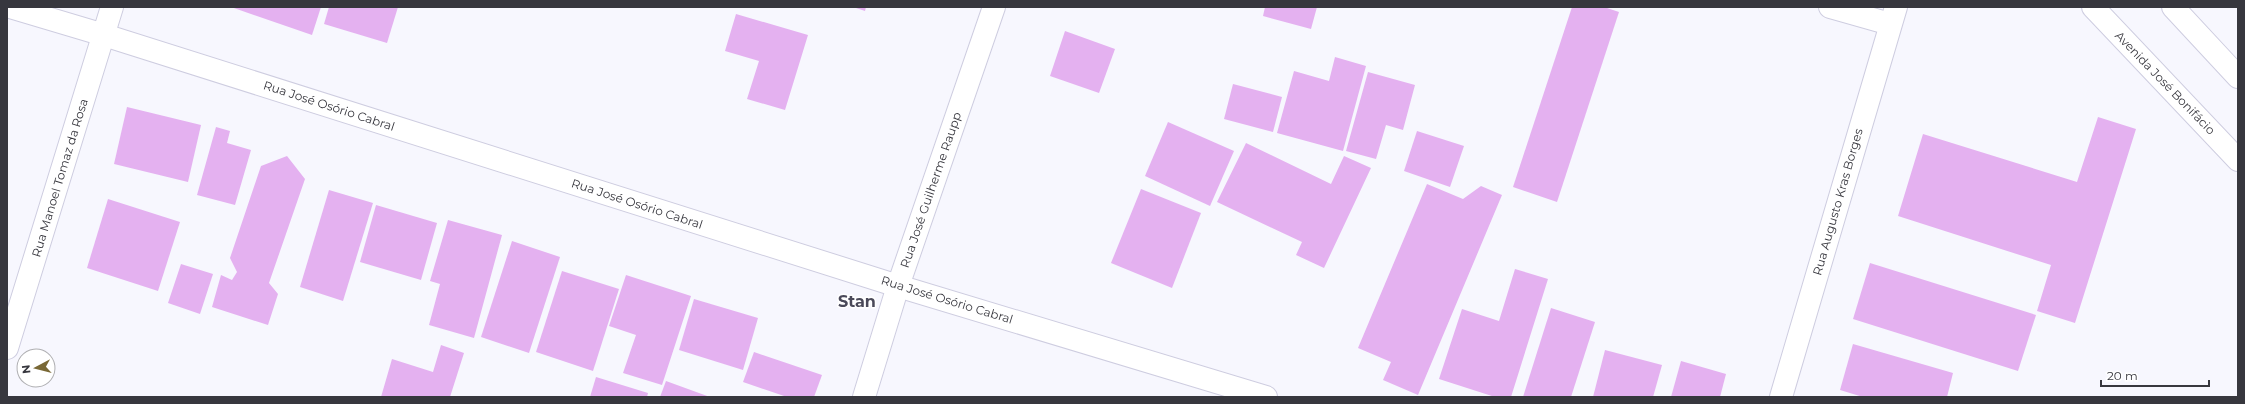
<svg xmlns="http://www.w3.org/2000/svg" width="2245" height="404" viewBox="0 0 2245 404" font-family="Montserrat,sans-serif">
  <rect width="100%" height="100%" fill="#f7f7fe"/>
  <!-- building -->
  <g fill="#e4b1f0">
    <polygon points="231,7 321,7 312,35"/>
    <polygon points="329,7 398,7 387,43 324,24"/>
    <polygon points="853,7 866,7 865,11"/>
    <polygon points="1265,7 1317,7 1311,29 1263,16"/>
    <polygon points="1572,7 1604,7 1619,12 1557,202 1513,187"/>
    <polygon points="736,14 808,35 785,110 747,99 759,61 725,51"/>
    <polygon points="1065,31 1115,49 1099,93 1050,76"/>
    <polygon points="1335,57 1366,66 1343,151 1277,133 1294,71 1329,81"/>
    <polygon points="1368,72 1415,85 1403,130 1386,125 1376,159 1346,151"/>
    <polygon points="1233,84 1282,97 1273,132 1224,119"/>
    <polygon points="127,107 201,125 188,182 114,164"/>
    <polygon points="2098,117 2136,129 2075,323 2037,311 2051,265 1898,216 1923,134 2077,182"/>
    <polygon points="1168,122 1234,151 1210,206 1145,176"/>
    <polygon points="216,127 230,131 227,143 251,150 235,205 197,195"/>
    <polygon points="1417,131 1464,146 1450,187 1404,171"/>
    <polygon points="1246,143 1331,184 1344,156 1371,168 1324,268 1296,255 1302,242 1217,202"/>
    <polygon points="287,156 305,179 269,283 278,294 268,325 212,307 221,275 232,280 237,272 230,258 261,166"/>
    <polygon points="1427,184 1463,199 1481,186 1502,195 1418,395 1383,380 1391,362 1358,348"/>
    <polygon points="1141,189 1201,213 1172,288 1111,263"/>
    <polygon points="329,190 373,203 343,301 300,287"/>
    <polygon points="108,199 180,222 158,291 87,268"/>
    <polygon points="376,205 437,223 421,280 360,262"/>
    <polygon points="448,220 502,235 474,338 429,325 440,284 430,281"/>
    <polygon points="512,241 560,257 529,353 481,337"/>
    <polygon points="1870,263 2036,315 2018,371 1853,319"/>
    <polygon points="181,264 213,274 200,314 168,303"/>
    <polygon points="1515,269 1548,279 1511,397 1495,397 1439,379 1462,309 1499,321"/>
    <polygon points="562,271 619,289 593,371 536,352"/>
    <polygon points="626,275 691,296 662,385 623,373 636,335 609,326"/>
    <polygon points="694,299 758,318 743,370 679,350"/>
    <polygon points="1551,308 1595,322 1571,397 1523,397"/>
    <polygon points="1853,344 1953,373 1947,397 1863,397 1840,390"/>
    <polygon points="441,345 464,353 450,397 381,397 392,359 433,372"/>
    <polygon points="1605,350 1662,365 1653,397 1593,397"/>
    <polygon points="754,352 822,375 814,397 787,397 743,382"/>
    <polygon points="1681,361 1726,374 1720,397 1671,397"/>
    <polygon points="596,377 648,393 647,397 590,397"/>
    <polygon points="666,381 710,397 660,397"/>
  </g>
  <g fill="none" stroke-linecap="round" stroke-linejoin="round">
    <!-- street casing -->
    <g stroke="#cecde0" stroke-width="24">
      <g id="street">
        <polyline points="1830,7 1890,24"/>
        <polyline points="7,348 112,7"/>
        <polyline points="864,397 898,286 994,7"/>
        <polyline points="1781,397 1896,7"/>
      </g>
    </g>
    <!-- secondary casing -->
    <g stroke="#cecde0" stroke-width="24">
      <g id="secondary">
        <polyline points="10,7 104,35 898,286 1266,397"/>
        <polyline points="2093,7 2238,160"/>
        <polyline points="2173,7 2238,77"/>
      </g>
    </g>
    <!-- street -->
    <use href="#street" stroke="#fff" stroke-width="22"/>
    <!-- secondary -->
    <use href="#secondary" stroke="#fff" stroke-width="22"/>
  </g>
  <g text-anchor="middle" stroke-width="3" stroke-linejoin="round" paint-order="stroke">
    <!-- street labels -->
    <g font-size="12" fill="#37373e" stroke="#fff">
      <text transform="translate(2165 83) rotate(46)" y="4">Avenida José Bonifácio</text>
      <text transform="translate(329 106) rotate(18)" y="4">Rua José Osório Cabral</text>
      <text transform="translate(60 178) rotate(-73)" y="4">Rua Manoel Tomaz da Rosa</text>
      <text transform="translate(931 190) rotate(-71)" y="4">Rua José Guilherme Raupp</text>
      <text transform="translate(1838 202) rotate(-74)" y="4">Rua Augusto Kras Borges</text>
      <text transform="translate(637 204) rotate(18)" y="4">Rua José Osório Cabral</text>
      <text transform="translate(947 300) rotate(17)" y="4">Rua José Osório Cabral</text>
    </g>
    <!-- district labels -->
    <g font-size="16" font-weight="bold" fill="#4a4959" stroke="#fff">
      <text x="857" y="307">Stan</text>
    </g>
  </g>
  <!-- border -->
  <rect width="2245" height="404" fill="none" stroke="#37373e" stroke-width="16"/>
  <!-- north arrow -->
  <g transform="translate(36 368) rotate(263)"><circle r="19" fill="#ffffff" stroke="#afafb2"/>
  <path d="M0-3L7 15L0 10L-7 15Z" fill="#796836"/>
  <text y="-6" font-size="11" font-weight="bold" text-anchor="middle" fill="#37373e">N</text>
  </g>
  <!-- scale -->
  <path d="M2101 380v6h108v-6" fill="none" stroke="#37373e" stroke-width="2"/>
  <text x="2107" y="380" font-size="12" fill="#37373e" stroke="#ffffff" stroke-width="3" paint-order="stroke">20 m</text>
</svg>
